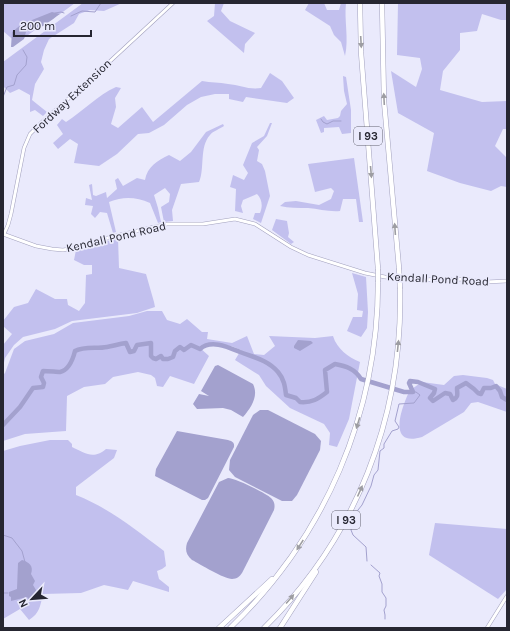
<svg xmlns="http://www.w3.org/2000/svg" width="510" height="631" viewBox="0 0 510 631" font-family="Karla,sans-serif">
  <rect width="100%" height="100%" fill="#eaeafc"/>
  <!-- green -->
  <g fill="#c2c0ee">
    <polygon points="3,3 75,3 60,14 57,14 17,43 3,31"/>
    <polygon points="83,3 122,3 104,11 90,10 79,14 74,23 49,39 44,50 41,62 44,69 35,84 32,100 47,112 43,116 35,110 30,112 30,95 19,89 10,93 3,86 3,62"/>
    <polygon points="215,3 224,3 221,11 230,21 255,33 245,44 244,53 207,21 214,16"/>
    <path d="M309 3H324L327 10H339L341 3H346C344 21 349 38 345 56L341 42 334 35 330 26 305 10Z"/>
    <polygon points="398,3 507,3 507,20 501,20 482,14 477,31 460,33 460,50 443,71 440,90 482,102 507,101 507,129 503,129 495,146 507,158 507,187 501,186 491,191 460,183 427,171 434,133 398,113 391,71 416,87 422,69 420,58 397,55"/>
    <path d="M270 73 282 81 294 98 287 103 246 97 243 102 229 99V94H215L201 97 187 105 164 125 149 133 138 134 117 154 99 166 74 163 78 144 70 139 58 149 53 143 63 134 57 125 62 119 66 122C83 111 98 95 116 87L121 88 115 98 116 107 111 124 118 128 142 107 153 122 202 81C211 83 219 82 228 84 240 85 249 90 261 88Z"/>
    <polygon points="343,76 346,77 351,110 351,133 342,134 339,127 324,128 324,132 321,133 316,120 324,116 327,120 338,118 340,116 341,111 347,104 344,91"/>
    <path d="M270 123H272L267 136 257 147 259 150 257 161 262 164 265 171 270 196 261 223 253 219 255 213H260C263 206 262 199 257 194L243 200 241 206 243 213 235 211 236 189 230 187 233 175 244 180 248 173 243 165 252 143 264 136Z"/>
    <path d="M223 124 224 126C220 129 213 131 210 135 199 147 205 169 199 182L181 184 172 210 173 221 164 222 161 207 169 202 170 194 165 188 154 195 158 208 161 222 158 223 150 203C136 197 124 196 109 202L116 232 113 233 107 213 100 212 95 218 91 214 93 206 85 205 86 198 92 200 89 185 92 184 93 195 96 196 106 192 107 198 117 189 115 180 118 178 123 186 137 178 145 180C147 167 158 160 169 155L180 161 191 152 206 132Z"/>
    <path d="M354 158 363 222H359L356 199H343L340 211C329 212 319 209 308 208 298 208 289 208 280 206L285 202 296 201 319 205 331 199 334 191 331 188 315 192 308 164Z"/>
    <polygon points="276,219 287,221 289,233 288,237 294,242 291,244 272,230"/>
    <polygon points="118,238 119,268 146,274 154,302 155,307 137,313 72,321 55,329 23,337 14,345 5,358 3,367 3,345 12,334 3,326 3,321 14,307 28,303 36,289 55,299 67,299 68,305 79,311 85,303 86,275 92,274 92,265 84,265 74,260 76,250"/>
    <polygon points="352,273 366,277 368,312 367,328 361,337 347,331 353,317 362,317 363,311 357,310 358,294"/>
    <path d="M147 311H162L167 320 180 324 187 319 202 332H208L207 339 232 343 247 336 254 354 264 355 275 346 269 336 315 338 333 336C337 349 348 357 360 362L349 419 337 447 329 445 330 433 324 424 290 408 266 386 259 375 235 360 241 350C224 342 216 345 199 347L209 356 194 384 170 376 163 387 157 386 155 378 151 375 138 372 113 377 105 384 84 387 67 396 66 431 25 434 3 441V375L5 373 14 349 25 341 54 334 73 323 129 316Z"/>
    <path d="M463 375 487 378 493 380 495 384 507 389V412L478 402 471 403 464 412 422 437C396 445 397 425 403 407 405 402 407 394 411 390 414 387 418 385 422 382L444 385 454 376Z"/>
    <path d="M50 440H68L72 444V447C85 453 93 460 106 449L117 450 114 458 76 487V495C109 508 136 530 164 551L166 566 162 569 157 571 159 579 169 587V592L133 581 128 590 104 585 81 593 43 594C40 606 40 613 29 620L20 609 3 619V451L20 446Z"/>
    <polygon points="435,523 507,529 507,589 498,599 429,555"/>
  </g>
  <!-- water -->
  <g fill="#a3a1ce">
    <path d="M52 12 60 14C51 20 40 31 29 30L26 32 24 39 13 47H11L12 32 22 24Z"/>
    <polygon points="298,340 311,341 313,343 300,351 294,348 294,346"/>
    <path d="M218 365 253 384C259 396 251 408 243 417L231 410 223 408 197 409 193 404 199 394 209 396 201 391 215 366Z"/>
    <polygon points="260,410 268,410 315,434 321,441 320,450 297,495 292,501 282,501 235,477 229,470 230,460 253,415"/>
    <path d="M177 431 228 440C231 441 235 442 234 447L208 498 205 500H202L155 476 156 469Z"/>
    <path d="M228 478C235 478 266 493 271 498 275 502 275 506 274 510L242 573C240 576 237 579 232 579 224 579 200 564 192 560 186 555 185 550 187 543L219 482Z"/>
    <path d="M22 560C29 562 34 566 31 574L35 581 33 585 36 590 35 597 32 600H29L27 597 11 601V597L9 596V592L17 589 18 563Z"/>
  </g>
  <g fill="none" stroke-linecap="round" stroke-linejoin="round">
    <!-- stream -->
    <g stroke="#a3a1ce" stroke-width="1">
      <polyline points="55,13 61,12 64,13"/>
      <polyline points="71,16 82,11 95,12 101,3"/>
      <polyline points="3,97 7,87 14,85 17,75 26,65 27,57 23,50"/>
      <polyline points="321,119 323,122 327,124 333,121 341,121"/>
      <polyline points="3,535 12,538 22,551 25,562"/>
      <polyline points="367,561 366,547 353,535 351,530 358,510 362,505 371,486 374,475 378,470 380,451 384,448 384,444 392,431 398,429 399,427 395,421 399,404 414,403 420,395 416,392 413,392"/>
      <polyline points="371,565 380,573 379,576 382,584 382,592 386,598 386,606 384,610 385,615 385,619"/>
      <polyline points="3,593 8,593"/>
    </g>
    <!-- river -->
    <path stroke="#a3a1ce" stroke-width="4.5" d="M3 425 20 407 33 388 43 387 44 383 41 377 43 371C48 371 57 372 60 372 69 370 73 359 75 351 84 346 97 349 107 347 113 346 119 344 126 343L130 352 134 351 137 345 151 343V356L153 358 156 359 161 356 163 359H168L173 357 175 351 180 347 184 350 191 345 200 349C211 339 228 347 240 352 253 357 268 360 278 372 284 379 285 386 286 395L296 398 300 402C312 403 318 399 327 392L325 370 335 364C346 366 355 369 361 379L404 392H413L409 383 410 381 418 382 435 389 434 393 430 398 433 401 445 393 450 394 453 400C459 397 457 394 457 388L466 383 474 389 478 393 481 394 484 388H491L496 386 500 391 502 397 507 400"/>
    <!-- tertiary casing -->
    <g stroke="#a2a1be" stroke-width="4">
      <g id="tertiary">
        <polyline points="3,234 36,246 52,249 63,250 74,248 111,237 167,224 203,224 235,219 255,224 291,247 308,255 365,273 385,277 409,280 463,279 486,282 507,281"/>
        <polyline points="4,234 8,225 11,214 24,148 30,134 41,123 106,65 173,3"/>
        <polyline points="487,628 507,596"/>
      </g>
    </g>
    <!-- motorway casing -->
    <g stroke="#a2a1be" stroke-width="5.5">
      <g id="motorway">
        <polyline points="360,3 361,52 378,269"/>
        <polyline points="382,3 384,101 399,268"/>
        <polyline points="219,628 272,579"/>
        <path d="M230 628C325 537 378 413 378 282"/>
        <path d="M264 628C356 538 403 417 400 289"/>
        <polyline points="280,628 316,572"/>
      </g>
    </g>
    <!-- tertiary -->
    <use href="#tertiary" stroke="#fff" stroke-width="3"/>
    <!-- motorway -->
    <use href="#motorway" stroke="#fff" stroke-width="4.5"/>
    <!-- motorway-bridge casing -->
    <g stroke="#a2a1be" stroke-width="5.5" stroke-linecap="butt">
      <g id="motorway-bridge">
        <polyline points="399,268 400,289"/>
        <polyline points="378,269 378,282"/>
      </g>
    </g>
    <!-- motorway-bridge -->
    <use href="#motorway-bridge" stroke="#fff" stroke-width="4.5"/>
  </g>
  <!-- one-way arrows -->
  <defs><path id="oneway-solid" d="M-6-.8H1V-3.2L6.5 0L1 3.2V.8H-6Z"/></defs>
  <g fill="#9d9da2">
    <use href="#oneway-solid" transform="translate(361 42) rotate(87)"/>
    <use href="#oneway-solid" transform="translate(384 99) rotate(-93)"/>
    <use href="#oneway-solid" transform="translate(371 172) rotate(85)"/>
    <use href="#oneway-solid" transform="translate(395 229) rotate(-94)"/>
    <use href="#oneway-solid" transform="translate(398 346) rotate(-84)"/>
    <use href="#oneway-solid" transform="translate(358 423) rotate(107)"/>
    <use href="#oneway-solid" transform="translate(360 491) rotate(-66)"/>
    <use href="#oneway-solid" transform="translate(300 545) rotate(123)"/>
    <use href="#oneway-solid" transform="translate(290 599) rotate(-49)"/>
  </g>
  <g text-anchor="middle" stroke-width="3.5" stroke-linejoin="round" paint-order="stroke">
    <!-- shield labels -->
    <g fill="#eaeafc" stroke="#61616e" stroke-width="1">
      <rect x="354" y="127" width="28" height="18" rx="3"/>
      <rect x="332" y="511" width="28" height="18" rx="3"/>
    </g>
    <g font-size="11" font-weight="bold" fill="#262631">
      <text x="368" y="140">I 93</text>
      <text x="346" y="524">I 93</text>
    </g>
    <!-- street labels -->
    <g font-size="12" fill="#262631" stroke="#eaeafc">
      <text transform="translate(72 96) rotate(-43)" y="4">Fordway Extension</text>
      <text transform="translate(116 237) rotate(-13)" y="4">Kendall Pond Road</text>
      <text transform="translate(438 279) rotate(3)" y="4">Kendall Pond Road</text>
    </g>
  </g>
  <!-- border -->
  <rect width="510" height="631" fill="none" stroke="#262631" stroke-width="8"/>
  <!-- north arrow -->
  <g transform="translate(32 599) rotate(244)" stroke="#eaeafc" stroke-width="3" paint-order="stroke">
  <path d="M0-3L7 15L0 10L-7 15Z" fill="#262631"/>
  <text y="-6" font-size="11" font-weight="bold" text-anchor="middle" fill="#262631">N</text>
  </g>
  <!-- scale -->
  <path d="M14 30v6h77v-6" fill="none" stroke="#262631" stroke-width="2"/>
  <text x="20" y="30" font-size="12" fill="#262631" stroke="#eaeafc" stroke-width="3" paint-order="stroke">200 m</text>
</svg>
